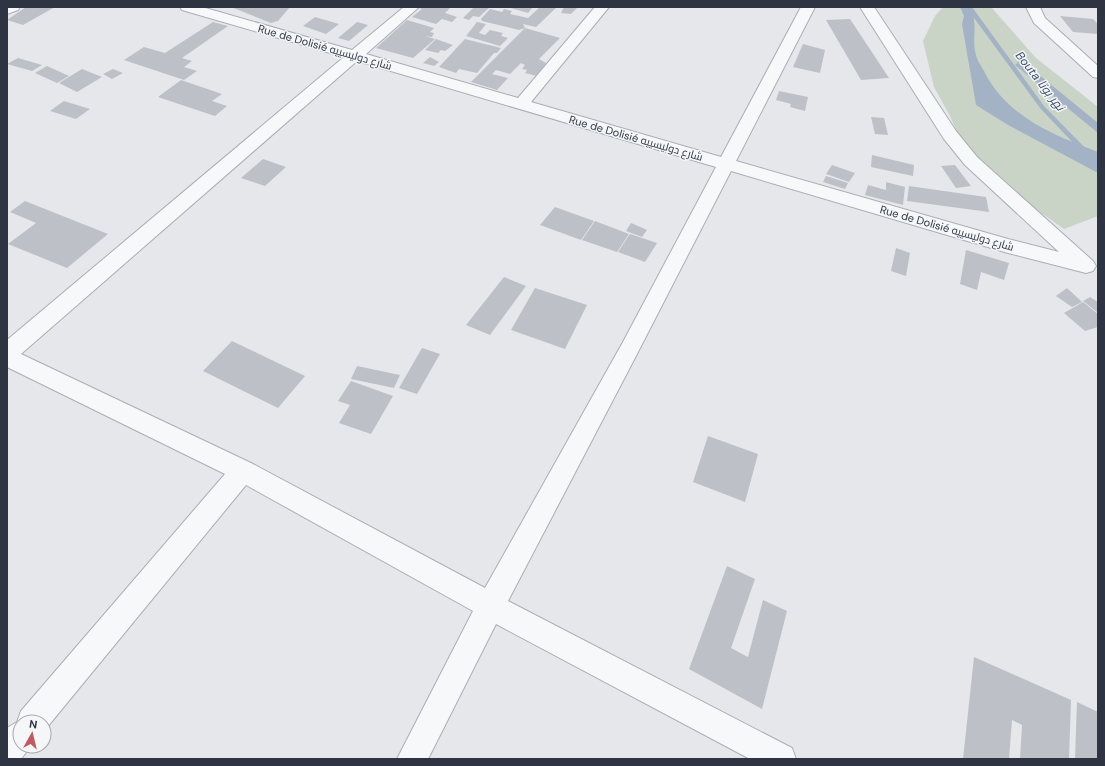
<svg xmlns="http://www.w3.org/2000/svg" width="1105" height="766" viewBox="0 0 1105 766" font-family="'DM Sans',Cairo,sans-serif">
  <rect width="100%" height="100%" fill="#e5e7eb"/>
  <!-- green -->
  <polygon fill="#c9d4c7" points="943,7 991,7 1036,58 1098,107 1098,216 1064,229 1040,212 981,162 961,141 950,116 934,87 923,41 935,16"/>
  <!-- water -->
  <g fill="#a4b2c6">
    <path d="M960 7H970C979 24 971 39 976 55 977 60 981 66 984 71 1007 117 1053 135 1098 152V173L1008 125 976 105 962 24 964 16Z"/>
    <polygon points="1023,58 1038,74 1098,123 1098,133 1015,65"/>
  </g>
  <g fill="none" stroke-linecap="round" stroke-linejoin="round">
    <!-- stream -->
    <polygon fill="#a4b2c6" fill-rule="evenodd" points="966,7 972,7 1044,106 1098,161 1098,167 1096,167 1040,108"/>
  </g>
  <!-- building -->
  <g fill="#bdc0c7">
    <polygon points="26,7 55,7 23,25 7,20"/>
    <polygon points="231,7 290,7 278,21 271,23"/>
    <polygon points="421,7 450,8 445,13 457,17 452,22 442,19 436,24 412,17 422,9 419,8"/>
    <polygon points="474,7 490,7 479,17 473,16 469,20 463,18"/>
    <polygon points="507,7 533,7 528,13"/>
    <polygon points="540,7 557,7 536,27 523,24 525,28 519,30 482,21 481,19 490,9 502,12 504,9 512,11 510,14 528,18"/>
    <polygon points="564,7 578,7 571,14 561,13"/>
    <polygon points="1060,16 1093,19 1098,24 1098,34 1073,32"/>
    <polygon points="315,17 339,24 326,34 303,26"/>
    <polygon points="850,19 889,78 861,80 826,20"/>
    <polygon points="407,20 434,28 430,32 434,33 432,37 425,36 435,39 413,58 376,48"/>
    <polygon points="213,22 228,26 182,58 192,61 184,67 197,71 184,80 124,60 144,47 165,53"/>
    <polygon points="357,22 368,25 349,41 338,38"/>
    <polygon points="477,22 486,24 479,33 485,35 490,30 503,33 501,36 508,38 500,46 466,36"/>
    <polygon points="525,28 560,38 539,59 546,63 537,76 525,73 527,70 522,69 525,65 521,63 510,74 496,70 492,74 508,78 497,90 471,82"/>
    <polygon points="436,39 453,45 445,51 441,50 438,53 425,50"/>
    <polygon points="465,39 501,48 497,53 494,53 477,73 459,69 456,73 439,67"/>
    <polygon points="803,44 825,50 820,73 793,67"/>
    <polygon points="430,57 439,62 434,66 423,63"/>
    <polygon points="18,58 42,65 32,71 7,64"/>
    <polygon points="47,66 69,76 57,83 35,73"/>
    <polygon points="82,69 102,77 77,92 59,83"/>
    <polygon points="113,69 123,73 112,79 103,74"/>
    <polygon points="181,80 222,94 212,101 227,106 215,116 158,97"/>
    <polygon points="779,91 808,97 805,111 790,107 791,104 776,100"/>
    <polygon points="64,101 90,109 76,119 50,111"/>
    <polygon points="871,117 884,118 888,135 875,134"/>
    <polygon points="872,155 914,165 913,176 871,167"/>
    <polygon points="263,159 286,167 265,186 241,178"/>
    <polygon points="832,165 855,173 849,182 826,174"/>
    <polygon points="955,165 971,186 956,188 941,166"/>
    <polygon points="826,176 848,183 845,189 823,182"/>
    <polygon points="886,182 905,187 903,205 865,195 868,185 886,190"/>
    <polygon points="909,186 986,197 989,212 907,201"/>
    <polygon points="25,201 108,234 67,268 8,244 36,223 10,212"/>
    <polygon points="555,207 594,221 581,240 540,225"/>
    <polygon points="595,221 629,234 617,252 582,240"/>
    <polygon points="631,223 647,230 642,237 626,231"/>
    <polygon points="630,234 657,243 645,262 618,252"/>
    <polygon points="896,248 910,253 906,276 891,271"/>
    <polygon points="966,250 1009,263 1004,280 981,272 977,290 960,284"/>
    <polygon points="504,277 526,286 490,335 466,325"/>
    <polygon points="535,288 587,305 565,349 511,330"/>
    <polygon points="1067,288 1081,301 1082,302 1072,307 1056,296"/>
    <polygon points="1090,297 1098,302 1097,312 1083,301"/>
    <polygon points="1083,302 1098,314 1098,327 1085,331 1064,313"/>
    <polygon points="232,341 305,376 278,408 203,371"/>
    <polygon points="422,348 440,354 417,394 399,388"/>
    <polygon points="357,366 400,375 394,388 351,379"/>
    <polygon points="351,381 393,396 371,434 339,423 350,405 338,401"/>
    <polygon points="708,436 758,454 745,502 693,482"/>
    <polygon points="727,566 755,579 731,648 748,657 763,600 787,611 762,709 689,669"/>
    <polygon points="974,657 1071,700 1069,759 1020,759 1022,725 1012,720 1009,759 963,759"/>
    <polygon points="1077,702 1098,712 1098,759 1075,759"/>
  </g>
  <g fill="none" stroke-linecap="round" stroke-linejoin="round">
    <!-- minor casing -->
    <g stroke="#aaaeb5" stroke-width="2">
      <g id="minor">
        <polygon points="7,7 20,7 18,10 7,14"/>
        <path d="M180 7H202L352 50 404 7H419L366 54 518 98 595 7H609L531 102 721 157 801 7H815L736 161 1008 239 1059 252 965 165 944 139 860 7H874L956 131 977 157 1093 261 1096 266 1093 271 1086 273 1008 253 731 171 637 354 508 601 792 748 796 759H750L496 624 428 759H397L473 611 246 485 44 731V722H20V746H31L21 759H7V728L17 722 21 711 225 474 7 367V340L344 57 182 10ZM357 61 716 167 623 342 485 588 251 463 21 354Z"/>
        <polygon points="1026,7 1040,7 1045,18 1098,66 1098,78 1093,77 1034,23"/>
      </g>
    </g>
    <!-- minor -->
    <use href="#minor" fill="#f7f8fa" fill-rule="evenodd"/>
  </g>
  <g text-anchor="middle" stroke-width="3" stroke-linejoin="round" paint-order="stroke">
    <!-- far-street labels -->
    <g font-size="11" fill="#2e3442" stroke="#f4f6f8">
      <text transform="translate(325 47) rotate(16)" y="4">Rue de Dolisié شارع دوليسييه</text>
      <text transform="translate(636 138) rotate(16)" y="4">Rue de Dolisié شارع دوليسييه</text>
      <text transform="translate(947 228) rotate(16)" y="4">Rue de Dolisié شارع دوليسييه</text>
    </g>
    <!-- far-water labels -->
    <g font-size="12" font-style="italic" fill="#3c5071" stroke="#f4f6f8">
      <text transform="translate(1040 81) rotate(52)" y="4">Bouta نهر بوتا</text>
    </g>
  </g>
  <!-- border -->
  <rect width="1105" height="766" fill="none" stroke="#2e3442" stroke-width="16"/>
  <!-- north arrow -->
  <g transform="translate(32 734) rotate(8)"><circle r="19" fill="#f4f6f8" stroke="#a5a8af"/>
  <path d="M0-3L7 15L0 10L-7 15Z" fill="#c05961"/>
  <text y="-6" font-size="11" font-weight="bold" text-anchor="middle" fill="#2e3442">N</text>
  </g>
</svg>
